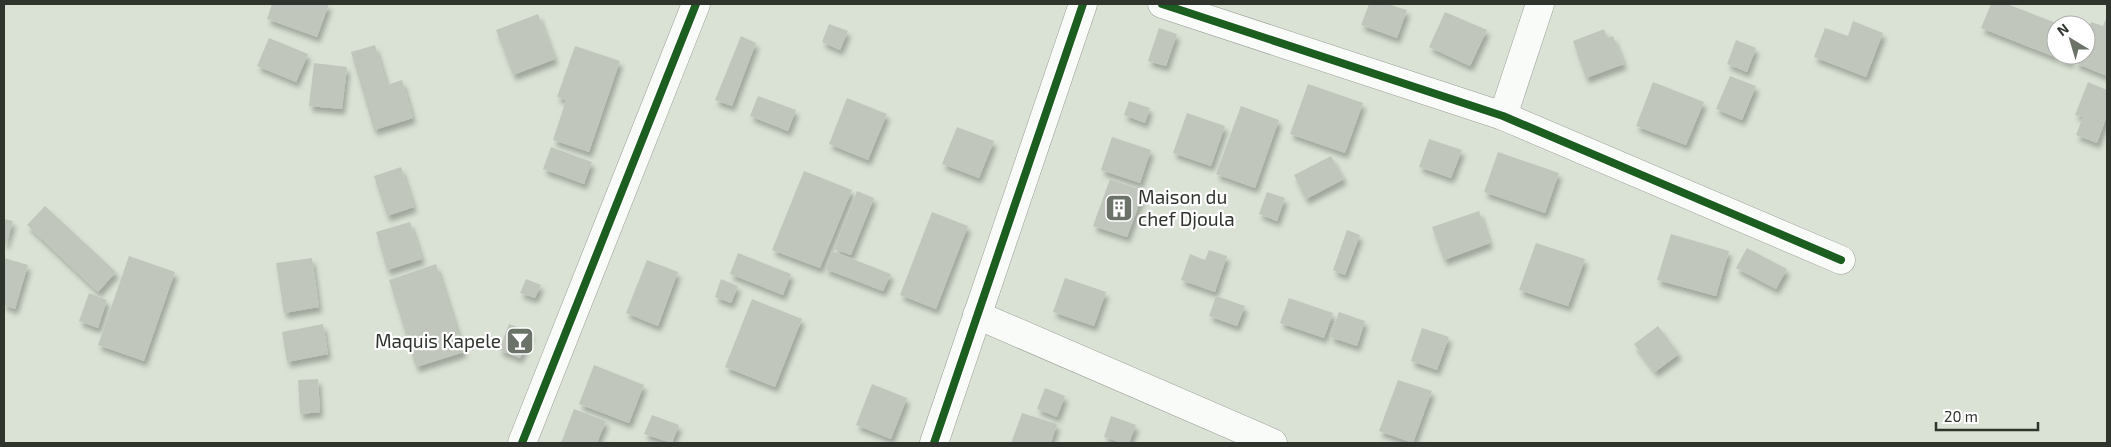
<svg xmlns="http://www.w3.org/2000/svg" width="2111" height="447" viewBox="0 0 2111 447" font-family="'Exo 2',sans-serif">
  <defs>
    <filter id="shadow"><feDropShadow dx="3" dy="5.5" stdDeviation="2.5" flood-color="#0004"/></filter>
  </defs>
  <rect width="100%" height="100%" fill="#dae2d5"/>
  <!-- building -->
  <g fill="#c0c6bc" filter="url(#shadow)">
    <polygon points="272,4 329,4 317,37 267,19"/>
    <polygon points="1369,4 1387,4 1407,10 1397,38 1361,25"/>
    <polygon points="1991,4 2007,4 2061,25 2056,25 2056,55 2073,55 2070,63 1981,28"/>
    <polygon points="1445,12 1487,30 1470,66 1429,47"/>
    <polygon points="538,14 555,59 513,75 496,30"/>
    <polygon points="2107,16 2107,76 2075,63 2078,55 2086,55 2086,35 2091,22 2103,26"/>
    <polygon points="1853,21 1883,33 1866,77 1814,57 1825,28 1848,36"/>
    <polygon points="829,24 848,31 840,50 822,42"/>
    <polygon points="1159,28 1177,34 1166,66 1148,61"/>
    <polygon points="1604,29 1607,38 1613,36 1624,64 1586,78 1573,41"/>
    <polygon points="741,36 756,43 732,106 715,100"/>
    <polygon points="269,38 308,54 296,82 257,66"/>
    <polygon points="1736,40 1756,48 1747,72 1727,64"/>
    <polygon points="375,45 387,85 402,80 413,118 374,130 351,52"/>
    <polygon points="575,46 620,61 589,152 553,140 566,100 557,97"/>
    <polygon points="314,63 347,67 342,109 309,106"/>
    <polygon points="1730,76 1756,86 1742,120 1716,109"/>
    <polygon points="1653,82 1704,102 1686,145 1636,126"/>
    <polygon points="2088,82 2107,90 2107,116 2097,143 2076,135 2083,117 2075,115"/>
    <polygon points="1308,84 1363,103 1345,153 1290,134"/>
    <polygon points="758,96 796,110 788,131 750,116"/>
    <polygon points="847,98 887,114 868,160 829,144"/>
    <polygon points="1129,101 1150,108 1145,123 1124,115"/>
    <polygon points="1241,106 1279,120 1255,188 1216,174"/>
    <polygon points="1187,113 1225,126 1211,166 1173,153"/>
    <polygon points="957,127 994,141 979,178 942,164"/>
    <polygon points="1112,137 1151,150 1140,183 1101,170"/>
    <polygon points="1429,139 1462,150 1451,178 1419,167"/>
    <polygon points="551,147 592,162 584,184 543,169"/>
    <polygon points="1498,152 1559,173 1545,213 1484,192"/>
    <polygon points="1331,156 1344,179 1306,199 1294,175"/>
    <polygon points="401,167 414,207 387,216 374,176"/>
    <polygon points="804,171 852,190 820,268 772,250"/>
    <polygon points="1110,179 1144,191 1127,237 1093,226"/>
    <polygon points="857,191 874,198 851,255 834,249"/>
    <polygon points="1267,192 1285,198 1277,221 1259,214"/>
    <polygon points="45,206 116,272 98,292 27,225"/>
    <polygon points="1479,211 1490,243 1444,260 1432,227"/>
    <polygon points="932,212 968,226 936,309 900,295"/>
    <polygon points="4,219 13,221 6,244 4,243"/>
    <polygon points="410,222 422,259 387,270 376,232"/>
    <polygon points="1347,230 1360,235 1345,275 1333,270"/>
    <polygon points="1671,234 1729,251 1716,296 1657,280"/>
    <polygon points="1536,243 1585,259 1568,306 1519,290"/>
    <polygon points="1747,248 1787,269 1776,289 1736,268"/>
    <polygon points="1209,250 1227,256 1215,292 1181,280 1190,254 1205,260"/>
    <polygon points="832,251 891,274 883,291 825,269"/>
    <polygon points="738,253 791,274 783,295 730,274"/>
    <polygon points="129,256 175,272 144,361 98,345"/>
    <polygon points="4,258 28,265 15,309 4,305"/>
    <polygon points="312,258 319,307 284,313 276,263"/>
    <polygon points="647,260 678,272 658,326 626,313"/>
    <polygon points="436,264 464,352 416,367 389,280"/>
    <polygon points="1065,278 1106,292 1094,326 1053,312"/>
    <polygon points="526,279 541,285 535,298 520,293"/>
    <polygon points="721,279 738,286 731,303 715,297"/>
    <polygon points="89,293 107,300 98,328 79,321"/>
    <polygon points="1216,296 1245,306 1237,326 1209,316"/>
    <polygon points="1289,298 1333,313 1324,338 1280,323"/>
    <polygon points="752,299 802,319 775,387 725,367"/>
    <polygon points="1339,312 1365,321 1357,346 1330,337"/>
    <polygon points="323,324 328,354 287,362 282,332"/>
    <polygon points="509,324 531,332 520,358 499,350"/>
    <polygon points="1658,326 1679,354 1655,372 1634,344"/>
    <polygon points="1422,328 1449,337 1437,370 1411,361"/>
    <polygon points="594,365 644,385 629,423 579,404"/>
    <polygon points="318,379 320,412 300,414 298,380"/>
    <polygon points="1398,380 1432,391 1413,443 1379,431"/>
    <polygon points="872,384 907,398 891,439 856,425"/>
    <polygon points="1045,388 1065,396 1057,417 1037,409"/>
    <polygon points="574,409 606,421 597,443 561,443"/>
    <polygon points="1022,413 1057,424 1051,443 1011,443"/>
    <polygon points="652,415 679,425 672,443 644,434"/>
    <polygon points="1111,416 1136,425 1129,443 1122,443 1104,437"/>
  </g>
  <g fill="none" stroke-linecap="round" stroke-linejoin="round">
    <!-- minor casing -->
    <g stroke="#979d93" stroke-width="29">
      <g id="minor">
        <polyline points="1162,4 1503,116 1841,260"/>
        <polyline points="1503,116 1540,4"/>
        <polyline points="977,315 1273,443"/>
        <polyline points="522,443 696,4"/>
        <polyline points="934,443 1083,4"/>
      </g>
    </g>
    <!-- minor -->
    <use href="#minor" stroke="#f9fbf9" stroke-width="28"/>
    <!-- cycleway casing -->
    <g stroke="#fff" stroke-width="11">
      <g id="cycleway">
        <polyline points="1162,4 1503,116 1841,260"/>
        <polyline points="522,443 696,4"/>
        <polyline points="934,443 1083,4"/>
      </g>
    </g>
    <!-- cycleway -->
    <use href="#cycleway" stroke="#1b5e20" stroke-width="8"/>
  </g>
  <!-- icons -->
  <defs>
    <g id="building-square" transform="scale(1.4375)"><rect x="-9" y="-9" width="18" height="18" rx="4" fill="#6b7267" stroke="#fff"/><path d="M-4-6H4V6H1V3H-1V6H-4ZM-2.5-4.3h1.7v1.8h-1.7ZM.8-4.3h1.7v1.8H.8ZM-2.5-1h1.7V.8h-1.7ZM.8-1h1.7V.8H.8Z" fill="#fff"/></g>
    <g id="bar-square" transform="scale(1.4375)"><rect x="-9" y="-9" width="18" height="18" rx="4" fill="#6b7267" stroke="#fff"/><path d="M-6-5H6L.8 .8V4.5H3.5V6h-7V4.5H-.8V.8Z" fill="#fff"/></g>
  </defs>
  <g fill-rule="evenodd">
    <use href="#building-square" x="1119" y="208"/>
    <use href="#bar-square" x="520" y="341"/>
  </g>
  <g text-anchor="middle" stroke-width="4.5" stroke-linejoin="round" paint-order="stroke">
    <!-- poi labels -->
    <g font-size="19" fill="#2f352c" stroke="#fff" text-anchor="start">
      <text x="1138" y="204">Maison du<tspan x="1138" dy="22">chef Djoula</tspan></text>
      <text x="501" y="348" text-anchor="end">Maquis Kapele</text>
    </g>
  </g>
  <!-- border -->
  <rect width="2111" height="447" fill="none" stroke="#2f352c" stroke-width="10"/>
  <!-- north arrow -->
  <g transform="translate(2071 40) rotate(322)"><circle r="24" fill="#ffffff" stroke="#acaeab"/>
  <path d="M0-4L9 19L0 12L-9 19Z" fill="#6b7267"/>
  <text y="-8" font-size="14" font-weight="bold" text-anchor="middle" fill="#2f352c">N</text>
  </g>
  <!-- scale -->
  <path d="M1936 422v8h102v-8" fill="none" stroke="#2f352c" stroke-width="2.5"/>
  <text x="1944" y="422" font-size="15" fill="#2f352c" stroke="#ffffff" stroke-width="4" paint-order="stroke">20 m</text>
</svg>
